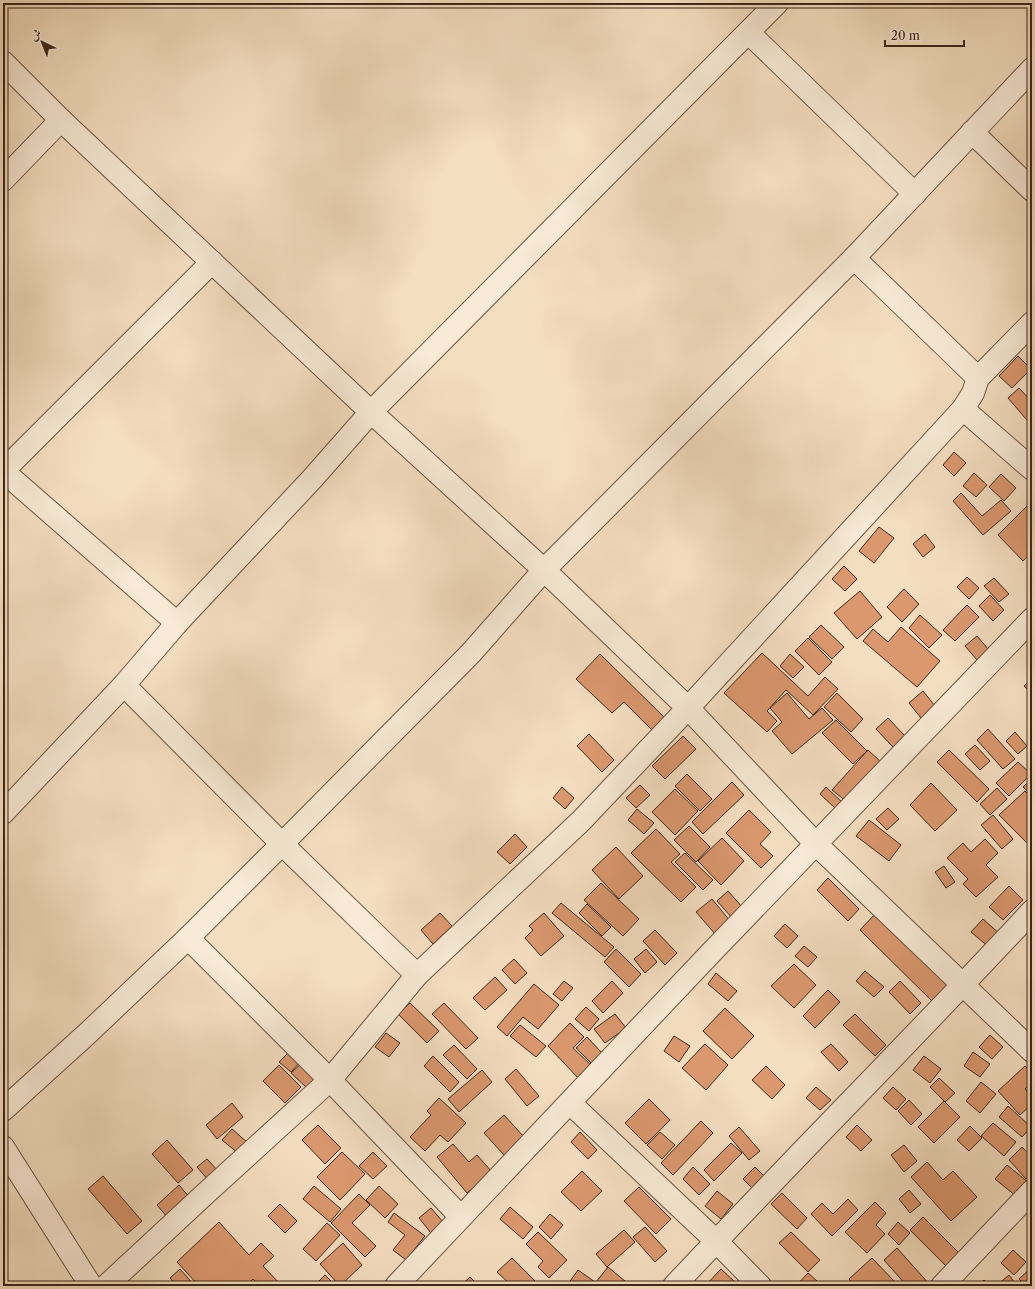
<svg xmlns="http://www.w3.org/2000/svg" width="1035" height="1289" viewBox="0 0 1035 1289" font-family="'Libre Caslon Text',Amiri,serif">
  <rect width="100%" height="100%" fill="#f4dec0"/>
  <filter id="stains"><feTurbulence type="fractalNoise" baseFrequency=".005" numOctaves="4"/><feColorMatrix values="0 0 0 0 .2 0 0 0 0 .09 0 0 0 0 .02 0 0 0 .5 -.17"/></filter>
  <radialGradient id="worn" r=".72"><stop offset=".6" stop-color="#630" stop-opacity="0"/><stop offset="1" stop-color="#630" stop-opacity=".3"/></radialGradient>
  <!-- building -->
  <g fill="#db986f" stroke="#3e2719">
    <polygon points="1018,356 1031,369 1012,388 999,376"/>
    <polygon points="1019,388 1032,402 1032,426 1008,398"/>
    <polygon points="954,452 966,463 954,476 943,465"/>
    <polygon points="974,473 987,485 976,497 963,486"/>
    <polygon points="1001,474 1016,488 1004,501 989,487"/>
    <polygon points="961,493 982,516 1001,500 1011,511 983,535 953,501"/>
    <polygon points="1032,501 1032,552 1023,561 998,535"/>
    <polygon points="879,527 894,538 874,563 859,551"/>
    <polygon points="925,534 935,547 923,557 913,544"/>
    <polygon points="844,566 857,579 845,591 832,579"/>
    <polygon points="967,577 979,588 969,599 957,587"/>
    <polygon points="994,578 1009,594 999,602 984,586"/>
    <polygon points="904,589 919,604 902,622 887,607"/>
    <polygon points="860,591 882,617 857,639 834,613"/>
    <polygon points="990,595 1004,610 993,621 979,606"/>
    <polygon points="967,605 979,617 955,641 943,630"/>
    <polygon points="920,615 942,635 929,648 909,628"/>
    <polygon points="821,625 844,647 832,659 809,637"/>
    <polygon points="901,627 940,661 917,687 863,641 873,629 888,642"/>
    <polygon points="977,636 989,650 977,660 965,646"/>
    <polygon points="808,638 832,662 819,675 795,651"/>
    <polygon points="762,653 808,696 825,677 838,689 813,715 786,690 767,711 777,721 767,732 724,693"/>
    <polygon points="600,654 666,719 654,732 624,702 612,713 576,679"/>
    <polygon points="790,654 804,667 793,678 780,666"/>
    <polygon points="1032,678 1032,693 1024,686"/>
    <polygon points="923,691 935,706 921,718 909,703"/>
    <polygon points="787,693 809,719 822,708 833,720 792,754 772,731 782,722 770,708"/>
    <polygon points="837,693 863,719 851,732 824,707"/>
    <polygon points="888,718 905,736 893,747 876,729"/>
    <polygon points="836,720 867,751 853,764 822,733"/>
    <polygon points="988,729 1015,759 1003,769 977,740"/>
    <polygon points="1015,732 1027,746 1018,754 1006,741"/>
    <polygon points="589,734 614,760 602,772 577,746"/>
    <polygon points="683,736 696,749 665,779 652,766"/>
    <polygon points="975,745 990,761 980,770 965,754"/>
    <polygon points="868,750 882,763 847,802 832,790"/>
    <polygon points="949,750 989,789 977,802 937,762"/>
    <polygon points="1018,762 1031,774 1009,796 996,783"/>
    <polygon points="687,774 712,799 700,811 675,786"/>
    <polygon points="1032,779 1032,795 1023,787"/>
    <polygon points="732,782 744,795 703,834 692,822"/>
    <polygon points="931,783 957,810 935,831 910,805"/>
    <polygon points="640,785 650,795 636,808 626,798"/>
    <polygon points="562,787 574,798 565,809 553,798"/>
    <polygon points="826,787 844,804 837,810 820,794"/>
    <polygon points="997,788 1007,799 990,815 980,804"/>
    <polygon points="675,789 698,811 675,835 652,812"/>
    <polygon points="1025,791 1032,798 1032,848 999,815"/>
    <polygon points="888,808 899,819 887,830 876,819"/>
    <polygon points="637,809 654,823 644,834 628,820"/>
    <polygon points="749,810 771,832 760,844 773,856 761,868 726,833"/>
    <polygon points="993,815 1013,839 1002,849 981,825"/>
    <polygon points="869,820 901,845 889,861 856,836"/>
    <polygon points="689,826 710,847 696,862 674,840"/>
    <polygon points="656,829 680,854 671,862 696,887 681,902 631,853"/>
    <polygon points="515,834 527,847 510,864 497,852"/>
    <polygon points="722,838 744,861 721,885 698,861"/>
    <polygon points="985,839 998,853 986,865 998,877 976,897 963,884 968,879 947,858 963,843 971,852"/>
    <polygon points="616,847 643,876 619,899 592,870"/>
    <polygon points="685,853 713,880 703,890 675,862"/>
    <polygon points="944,866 955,882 946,888 935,872"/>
    <polygon points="828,878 859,909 848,921 817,890"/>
    <polygon points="601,883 639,919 623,936 584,900"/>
    <polygon points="1009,886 1023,900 1003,920 989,907"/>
    <polygon points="728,891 743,908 732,918 717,901"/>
    <polygon points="712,899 731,922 716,935 696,912"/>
    <polygon points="561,903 614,947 605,957 552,913"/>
    <polygon points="587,904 611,927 602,936 579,913"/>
    <polygon points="877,912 953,987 936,1005 860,930"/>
    <polygon points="440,913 452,926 433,944 421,930"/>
    <polygon points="544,913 564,936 541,956 525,938 533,930 529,926"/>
    <polygon points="983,919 1001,935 990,948 971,932"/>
    <polygon points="785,924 798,936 787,948 774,936"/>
    <polygon points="655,930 677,953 665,965 643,941"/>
    <polygon points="804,946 817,957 808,967 795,956"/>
    <polygon points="616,949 641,974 629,987 604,962"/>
    <polygon points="646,949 657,962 645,973 634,959"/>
    <polygon points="514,959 527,973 515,984 502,970"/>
    <polygon points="794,964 816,985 794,1008 771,986"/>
    <polygon points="865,971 884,987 874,997 856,981"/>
    <polygon points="716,973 737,991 728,1001 708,984"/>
    <polygon points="495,977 507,990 485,1010 473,998"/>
    <polygon points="564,981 573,988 562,1001 553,994"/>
    <polygon points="612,981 623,993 603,1013 592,1001"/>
    <polygon points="900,981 921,1003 910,1014 889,992"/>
    <polygon points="534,984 559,1005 538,1029 523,1017 507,1036 497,1027"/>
    <polygon points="828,990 840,1002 815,1028 803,1016"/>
    <polygon points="410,1003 439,1031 427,1043 398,1014"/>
    <polygon points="444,1003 478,1038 466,1049 432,1014"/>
    <polygon points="586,1007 599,1019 589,1031 575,1019"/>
    <polygon points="725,1008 754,1036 732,1059 703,1031"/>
    <polygon points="615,1014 626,1028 605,1043 594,1029"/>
    <polygon points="855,1014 886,1045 875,1056 843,1025"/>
    <polygon points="570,1023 584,1037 573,1048 593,1067 580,1080 548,1046"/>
    <polygon points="520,1025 546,1046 536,1057 510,1036"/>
    <polygon points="386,1033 400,1043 389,1057 375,1047"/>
    <polygon points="990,1035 1003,1047 992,1059 979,1047"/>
    <polygon points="674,1036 690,1046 679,1062 664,1051"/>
    <polygon points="587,1037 602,1053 592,1064 576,1048"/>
    <polygon points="705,1044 728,1065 706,1090 682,1068"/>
    <polygon points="831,1044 848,1062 839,1071 821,1052"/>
    <polygon points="454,1045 477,1069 467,1079 443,1055"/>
    <polygon points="290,1051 301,1061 291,1072 279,1062"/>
    <polygon points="973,1052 990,1064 980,1077 964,1066"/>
    <polygon points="433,1056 459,1082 450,1092 424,1066"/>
    <polygon points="924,1056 941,1069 930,1083 913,1070"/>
    <polygon points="307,1058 322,1073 307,1088 291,1073"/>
    <polygon points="279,1065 301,1087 285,1103 263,1081"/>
    <polygon points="766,1066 785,1085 772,1099 752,1080"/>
    <polygon points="1025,1066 1032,1073 1032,1083 1025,1089 1032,1097 1032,1104 1020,1115 998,1091"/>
    <polygon points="516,1069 539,1096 527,1106 505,1079"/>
    <polygon points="482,1070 492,1082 459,1112 448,1099"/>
    <polygon points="939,1078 955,1093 945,1102 930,1087"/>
    <polygon points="981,1082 996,1094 980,1113 966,1101"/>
    <polygon points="816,1087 831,1100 820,1110 806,1098"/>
    <polygon points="893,1087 906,1099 896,1110 883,1098"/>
    <polygon points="439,1098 466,1123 448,1142 440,1135 425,1151 410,1137 431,1115 427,1111"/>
    <polygon points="649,1099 670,1120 646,1144 625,1123"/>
    <polygon points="909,1100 922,1114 911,1125 898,1111"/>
    <polygon points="944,1101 960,1117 934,1143 918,1127"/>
    <polygon points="232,1103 243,1117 217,1139 206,1125"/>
    <polygon points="1008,1106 1031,1127 1022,1137 999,1117"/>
    <polygon points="504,1115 524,1137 504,1155 484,1133"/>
    <polygon points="701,1121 713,1133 673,1175 661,1163"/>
    <polygon points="993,1123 1016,1142 1004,1156 981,1136"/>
    <polygon points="318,1125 341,1148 325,1164 302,1140"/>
    <polygon points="857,1125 872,1140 861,1151 846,1137"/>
    <polygon points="970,1126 982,1138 969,1151 957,1140"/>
    <polygon points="739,1127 760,1151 749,1160 729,1136"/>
    <polygon points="232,1129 248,1143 238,1153 222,1140"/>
    <polygon points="580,1132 597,1150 588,1159 571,1142"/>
    <polygon points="660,1132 675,1145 662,1159 647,1145"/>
    <polygon points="167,1140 193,1170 178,1183 152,1154"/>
    <polygon points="731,1143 742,1153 714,1181 704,1170"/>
    <polygon points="453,1144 469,1162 477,1155 492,1172 467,1193 437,1157"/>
    <polygon points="904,1145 917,1161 904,1172 891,1155"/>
    <polygon points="1022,1147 1032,1157 1032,1174 1026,1179 1009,1160"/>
    <polygon points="342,1152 365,1174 340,1200 317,1177"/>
    <polygon points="373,1152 387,1166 373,1179 359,1166"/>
    <polygon points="207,1159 219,1172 209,1181 197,1167"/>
    <polygon points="927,1162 943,1180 953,1171 977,1197 951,1221 911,1177"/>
    <polygon points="1007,1165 1028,1182 1016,1196 995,1179"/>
    <polygon points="693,1167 710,1184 699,1195 683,1179"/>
    <polygon points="755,1167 764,1176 752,1188 743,1179"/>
    <polygon points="582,1171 602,1191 581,1211 561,1192"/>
    <polygon points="103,1176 142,1221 127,1234 88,1189"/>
    <polygon points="179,1185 190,1198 168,1218 157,1205"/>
    <polygon points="314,1186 341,1209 330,1222 303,1199"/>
    <polygon points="379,1186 398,1204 385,1218 366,1200"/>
    <polygon points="639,1187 671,1219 656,1234 624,1201"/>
    <polygon points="909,1190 921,1204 910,1213 899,1199"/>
    <polygon points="717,1191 733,1204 721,1219 705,1206"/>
    <polygon points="782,1193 807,1218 797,1229 771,1204"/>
    <polygon points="359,1194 370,1205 352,1223 376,1246 365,1257 331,1223"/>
    <polygon points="848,1199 858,1210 832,1236 811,1214 822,1203 833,1214"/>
    <polygon points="875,1202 886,1213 876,1225 885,1234 867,1253 845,1232"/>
    <polygon points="280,1204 297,1221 285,1233 268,1216"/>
    <polygon points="510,1207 533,1227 523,1239 500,1219"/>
    <polygon points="431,1208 443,1222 431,1233 419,1218"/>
    <polygon points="394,1213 425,1236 406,1260 393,1250 405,1235 388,1222"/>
    <polygon points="550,1214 563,1225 551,1239 539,1227"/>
    <polygon points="923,1217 961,1255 948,1268 910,1230"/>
    <polygon points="219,1222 249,1255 261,1243 274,1256 263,1266 281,1285 259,1286 253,1279 246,1286 199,1286 177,1262"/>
    <polygon points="898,1222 910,1233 899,1245 888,1234"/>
    <polygon points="327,1223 340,1235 316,1261 303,1249"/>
    <polygon points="645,1227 667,1251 655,1262 633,1237"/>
    <polygon points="624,1230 635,1242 607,1267 596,1254"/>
    <polygon points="538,1232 567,1260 549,1278 538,1267 543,1261 526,1244"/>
    <polygon points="791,1232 820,1260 808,1272 779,1243"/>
    <polygon points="343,1243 362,1265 340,1286 320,1264"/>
    <polygon points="897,1248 930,1285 929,1286 907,1286 884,1260"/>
    <polygon points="1013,1250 1026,1262 1014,1275 1001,1263"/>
    <polygon points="512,1258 540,1286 512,1286 497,1272"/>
    <polygon points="872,1258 895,1282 891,1286 855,1286 849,1279"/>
    <polygon points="608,1267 631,1286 601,1286 596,1282"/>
    <polygon points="1032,1267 1032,1286 1026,1286 1019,1279"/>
    <polygon points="180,1269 195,1286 177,1286 170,1278"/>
    <polygon points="721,1269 735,1282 731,1286 705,1286"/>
    <polygon points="578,1270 595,1282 592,1286 570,1286 568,1284"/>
    <polygon points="808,1273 817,1281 812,1286 796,1286"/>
    <polygon points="325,1275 336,1286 314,1286"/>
    <polygon points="1009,1275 1017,1286 996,1286"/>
    <polygon points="470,1277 479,1286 460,1286"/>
    <polygon points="984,1280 990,1286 978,1286"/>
  </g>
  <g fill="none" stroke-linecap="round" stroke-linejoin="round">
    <!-- minor casing -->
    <g stroke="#6c5543" stroke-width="24">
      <g id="minor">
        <polyline points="749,33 915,194"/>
        <polyline points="3,62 61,120 371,412 544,570 688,708 817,845 1032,1051"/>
        <polyline points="972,132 1032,190"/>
        <polyline points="3,180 61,120"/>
        <polyline points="854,258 978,378"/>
        <polyline points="963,409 1032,469"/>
        <polyline points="3,471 212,262"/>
        <polyline points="3,471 177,623"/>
        <polyline points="124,685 282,844 417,975"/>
        <polyline points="3,813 124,685 177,623 312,479 371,412 777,3"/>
        <polyline points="188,938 330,1080 461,1217"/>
        <polyline points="570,1103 716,1241 760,1286"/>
        <polyline points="3,1110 88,1033 188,938 282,844 471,653 544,570 854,258 1032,69"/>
        <polyline points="3,1147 91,1286"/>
        <polyline points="106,1286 205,1194 330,1080 417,975 581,821 688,708 963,409 973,393 978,378 1032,323"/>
        <polyline points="396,1286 707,957 1032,619"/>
        <path d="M674 1286C792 1160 914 1038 1032 911"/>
        <polyline points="942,1286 1032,1191"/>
      </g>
    </g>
    <!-- minor -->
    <use href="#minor" stroke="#f8ead6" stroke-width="22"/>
  </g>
  <!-- margin -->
  <rect width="1035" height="1289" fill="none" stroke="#f4dec0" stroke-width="16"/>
  <rect x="4" y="4" width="1027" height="1281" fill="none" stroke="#3e2719" stroke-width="2"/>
  <rect x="8" y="8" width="1019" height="1273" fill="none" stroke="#3e2719"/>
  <!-- north arrow -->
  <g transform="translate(42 42) rotate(317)" stroke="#f8ead6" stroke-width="3" paint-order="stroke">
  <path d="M0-3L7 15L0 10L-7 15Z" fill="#3e2719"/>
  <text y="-6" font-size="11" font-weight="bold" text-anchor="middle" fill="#3e2719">ش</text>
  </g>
  <!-- scale -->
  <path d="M885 40v6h79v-6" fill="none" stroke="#3e2719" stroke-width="2"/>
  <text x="891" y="40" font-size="12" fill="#3e2719" stroke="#f8ead6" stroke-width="3" paint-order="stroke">20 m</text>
  <rect width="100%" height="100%" filter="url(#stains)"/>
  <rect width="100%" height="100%" fill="url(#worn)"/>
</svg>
